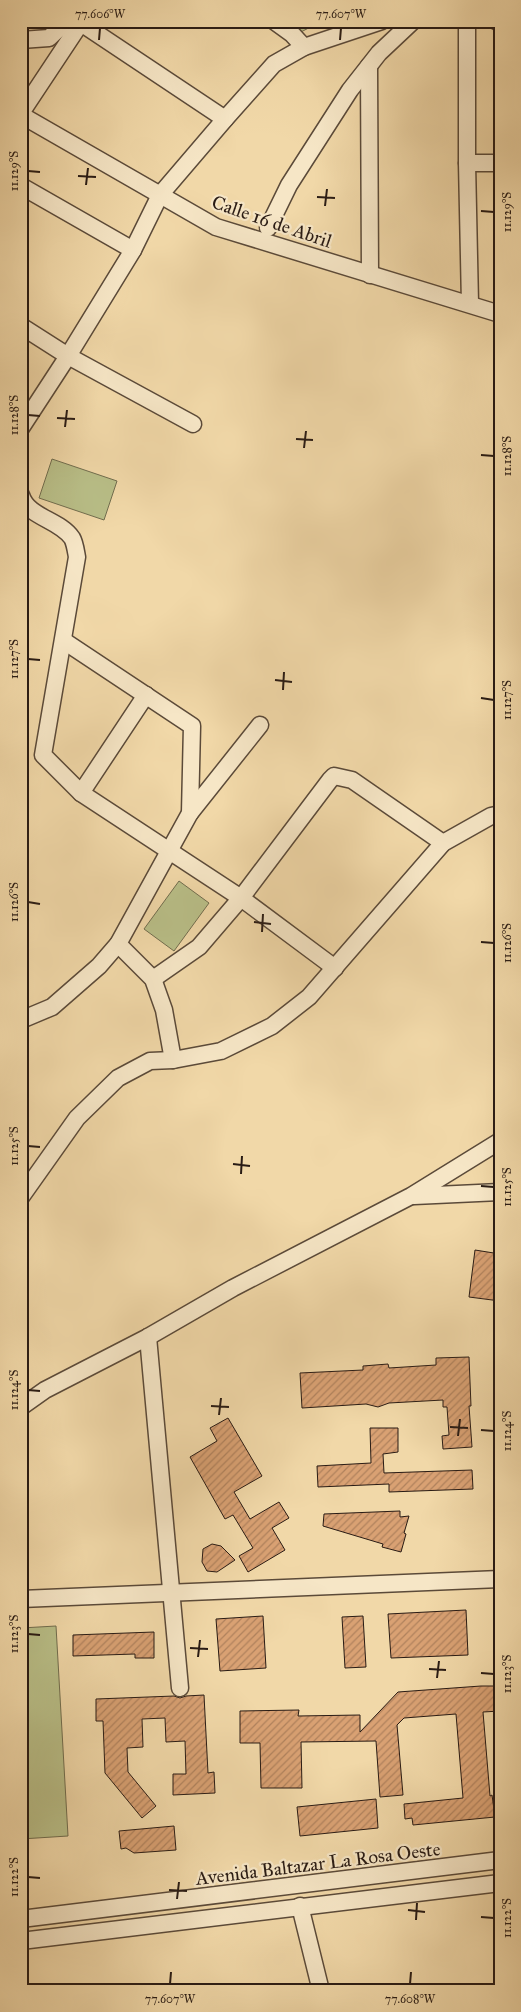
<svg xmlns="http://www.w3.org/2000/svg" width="521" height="2012" viewBox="0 0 521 2012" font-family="'IM FELL Great Primer',serif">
  <defs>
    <pattern id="park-dots" width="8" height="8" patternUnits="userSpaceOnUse" patternTransform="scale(1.25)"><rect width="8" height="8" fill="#b9bf88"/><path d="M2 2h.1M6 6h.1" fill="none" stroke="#9fa474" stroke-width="1.8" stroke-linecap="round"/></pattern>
    <pattern id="building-hatch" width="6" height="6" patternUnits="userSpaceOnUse" patternTransform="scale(1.25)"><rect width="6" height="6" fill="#d9a173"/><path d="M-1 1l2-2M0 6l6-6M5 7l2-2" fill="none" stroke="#b0825d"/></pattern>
  </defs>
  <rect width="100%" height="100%" fill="#f1d8a8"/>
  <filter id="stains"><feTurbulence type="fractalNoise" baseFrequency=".004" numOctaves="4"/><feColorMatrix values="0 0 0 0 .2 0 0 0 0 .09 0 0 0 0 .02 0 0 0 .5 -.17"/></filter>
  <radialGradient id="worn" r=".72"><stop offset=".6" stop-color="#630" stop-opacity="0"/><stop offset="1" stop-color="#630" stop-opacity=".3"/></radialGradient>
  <!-- green -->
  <g fill="#b9bf88" stroke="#716d4e">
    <polygon points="52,459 117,481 104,520 39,498"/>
    <polygon points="179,881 209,903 174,951 144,929"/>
    <polygon points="56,1626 68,1836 21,1839 21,1628"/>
  </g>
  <!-- park -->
  <polygon fill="url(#park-dots)" stroke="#716d4e" points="284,21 322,21 299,33"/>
  <!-- building -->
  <g fill="url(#building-hatch)" stroke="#291b14">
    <polygon points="475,1250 500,1254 500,1301 469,1297"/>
    <polygon points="469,1357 471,1406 469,1406 472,1447 443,1449 442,1436 449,1435 447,1407 443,1407 443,1400 389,1403 378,1407 366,1404 302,1408 300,1373 363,1370 363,1366 388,1364 389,1368 436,1365 436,1358"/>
    <polygon points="228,1418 262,1476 234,1492 250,1519 279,1502 289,1518 272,1528 285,1550 248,1572 239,1556 253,1548 233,1515 225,1519 190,1457 217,1441 210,1428"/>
    <polygon points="370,1428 398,1428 398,1452 383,1454 384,1473 472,1470 473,1489 389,1492 389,1484 318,1487 317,1466 371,1463"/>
    <polygon points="400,1511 400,1517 409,1516 404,1533 406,1534 401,1552 382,1547 383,1544 323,1526 324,1514"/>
    <polygon points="212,1544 221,1546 235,1560 217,1572 207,1571 202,1562 203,1549"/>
    <polygon points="466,1610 468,1655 391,1658 388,1614"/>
    <polygon points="263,1616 266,1668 220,1671 216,1619"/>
    <polygon points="363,1616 366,1667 345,1668 342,1617"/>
    <polygon points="154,1632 154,1658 135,1658 135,1654 73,1656 73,1635"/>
    <polygon points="481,1686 500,1686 500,1711 483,1712 490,1796 492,1795 495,1817 413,1825 412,1818 405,1819 404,1804 463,1798 456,1714 404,1718 397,1725 403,1795 380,1797 376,1741 301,1742 302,1788 261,1788 260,1743 240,1743 240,1711 299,1710 298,1716 360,1715 360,1732 398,1692"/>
    <polygon points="204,1695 208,1773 214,1772 215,1793 173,1795 173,1774 186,1774 185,1741 166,1742 165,1718 142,1719 143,1747 127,1748 128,1772 156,1806 142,1818 105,1773 103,1721 96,1721 96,1699 174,1696 180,1698 186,1696"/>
    <polygon points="376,1799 378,1828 300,1836 297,1807"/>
    <polygon points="174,1826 176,1850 134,1853 126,1848 121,1849 119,1831"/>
  </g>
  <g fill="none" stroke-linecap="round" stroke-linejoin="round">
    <!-- minor casing -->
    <g stroke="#5b4a39" stroke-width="19">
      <g id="minor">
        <polyline points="274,21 292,34 304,47"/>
        <polyline points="467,21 467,163 470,304"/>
        <polyline points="496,21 500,23"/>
        <polyline points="81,23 225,119"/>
        <polyline points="21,40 49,38 67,21"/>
        <polyline points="369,66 370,275"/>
        <polyline points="21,113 82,21"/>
        <polyline points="21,115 216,227 500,314"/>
        <polyline points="467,163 500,163"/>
        <polyline points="21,186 133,250"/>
        <polyline points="268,228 289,185 350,90 379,53 413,21"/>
        <polyline points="21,326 68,356 193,424"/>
        <polyline points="21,428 68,356 133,250 160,195 225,119 274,64 304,47 382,21"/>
        <path d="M21 495C28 518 59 519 72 538 75 543 76 552 77 557L43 755 81 793 241 898 335 968"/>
        <polyline points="81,793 146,695"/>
        <polyline points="190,813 260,725"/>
        <polyline points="118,944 153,979 164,1010 173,1060"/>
        <polyline points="153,979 199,947 241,898 330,780 334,776 352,780 443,843"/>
        <polyline points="21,1020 52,1007 99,966 118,944 190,813 192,726 64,641"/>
        <polyline points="414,1196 500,1192"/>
        <polyline points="21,1197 77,1118 118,1078 150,1061 173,1060 221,1051 272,1026 309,997 443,843 491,816 500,814"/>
        <polyline points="148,1337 180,1688"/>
        <polyline points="21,1407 45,1390 148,1337 233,1288 411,1196 500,1141"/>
        <polyline points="21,1599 500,1579"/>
        <polyline points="300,1906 321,1991"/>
        <polyline points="21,1919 500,1860"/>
        <polyline points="21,1941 500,1883"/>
      </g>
    </g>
    <!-- minor -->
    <use href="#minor" stroke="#f6e6c6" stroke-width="16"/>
  </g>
  <!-- ticks -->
  <path fill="none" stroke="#291b14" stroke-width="2" d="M99 40 100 28M340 40 341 28M28 171 40 172M78 176 96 177M86 185 88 168M317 197 335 198M325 206 327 189M481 211 494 212M28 415 40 416M57 418 75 419M65 427 67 410M296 439 313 440M304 448 306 431M481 455 494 456M28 659 40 660M275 680 292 682M283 690 284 672M481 698 494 700M28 902 40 904M254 922 271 924M262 932 263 914M481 942 494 943M28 1146 40 1147M233 1164 250 1166M241 1174 242 1156M481 1186 494 1187M28 1390 40 1391M211 1406 229 1407M219 1415 221 1398M450 1427 468 1428M481 1430 494 1431M458 1436 460 1419M28 1634 40 1635M190 1648 208 1649M198 1657 200 1640M429 1669 446 1670M481 1673 494 1674M437 1678 439 1661M28 1877 40 1878M169 1890 187 1891M177 1899 179 1882M408 1910 425 1912M481 1917 494 1918M416 1920 417 1903M170 1984 171 1972M410 1984 411 1972"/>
  <g text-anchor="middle" stroke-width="4.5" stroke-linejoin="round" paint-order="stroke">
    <!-- street labels -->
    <g font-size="19" fill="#291b14" stroke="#f6e6c6">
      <text transform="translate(272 221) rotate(19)" y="7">Calle 16 de Abril</text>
      <text transform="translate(318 1863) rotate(-7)" y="7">Avenida Baltazar La Rosa Oeste</text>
    </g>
  </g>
  <!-- margin -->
  <rect width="521" height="2012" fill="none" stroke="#f1d8a8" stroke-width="55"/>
  <rect x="28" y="28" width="466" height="1956" fill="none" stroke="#291b14" stroke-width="2"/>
  <g font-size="12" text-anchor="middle" fill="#291b14">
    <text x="100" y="18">77.606°W</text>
    <text x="341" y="18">77.607°W</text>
    <text transform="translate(14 171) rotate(-90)" y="4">11.129°S</text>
    <text transform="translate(507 212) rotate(-90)" y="4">11.129°S</text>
    <text transform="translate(14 415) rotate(-90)" y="4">11.128°S</text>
    <text transform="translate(507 456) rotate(-90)" y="4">11.128°S</text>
    <text transform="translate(14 659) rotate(-90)" y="4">11.127°S</text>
    <text transform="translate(507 700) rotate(-90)" y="4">11.127°S</text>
    <text transform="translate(14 902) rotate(-90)" y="4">11.126°S</text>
    <text transform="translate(507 943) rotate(-90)" y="4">11.126°S</text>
    <text transform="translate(14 1146) rotate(-90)" y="4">11.125°S</text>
    <text transform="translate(507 1187) rotate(-90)" y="4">11.125°S</text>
    <text transform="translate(14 1390) rotate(-90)" y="4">11.124°S</text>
    <text transform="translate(507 1431) rotate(-90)" y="4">11.124°S</text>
    <text transform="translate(14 1634) rotate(-90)" y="4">11.123°S</text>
    <text transform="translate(507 1674) rotate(-90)" y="4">11.123°S</text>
    <text transform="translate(14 1877) rotate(-90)" y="4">11.122°S</text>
    <text transform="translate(507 1918) rotate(-90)" y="4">11.122°S</text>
    <text x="170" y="2003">77.607°W</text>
    <text x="410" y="2003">77.608°W</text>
  </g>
  <rect width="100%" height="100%" filter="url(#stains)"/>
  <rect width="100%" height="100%" fill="url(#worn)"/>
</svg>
